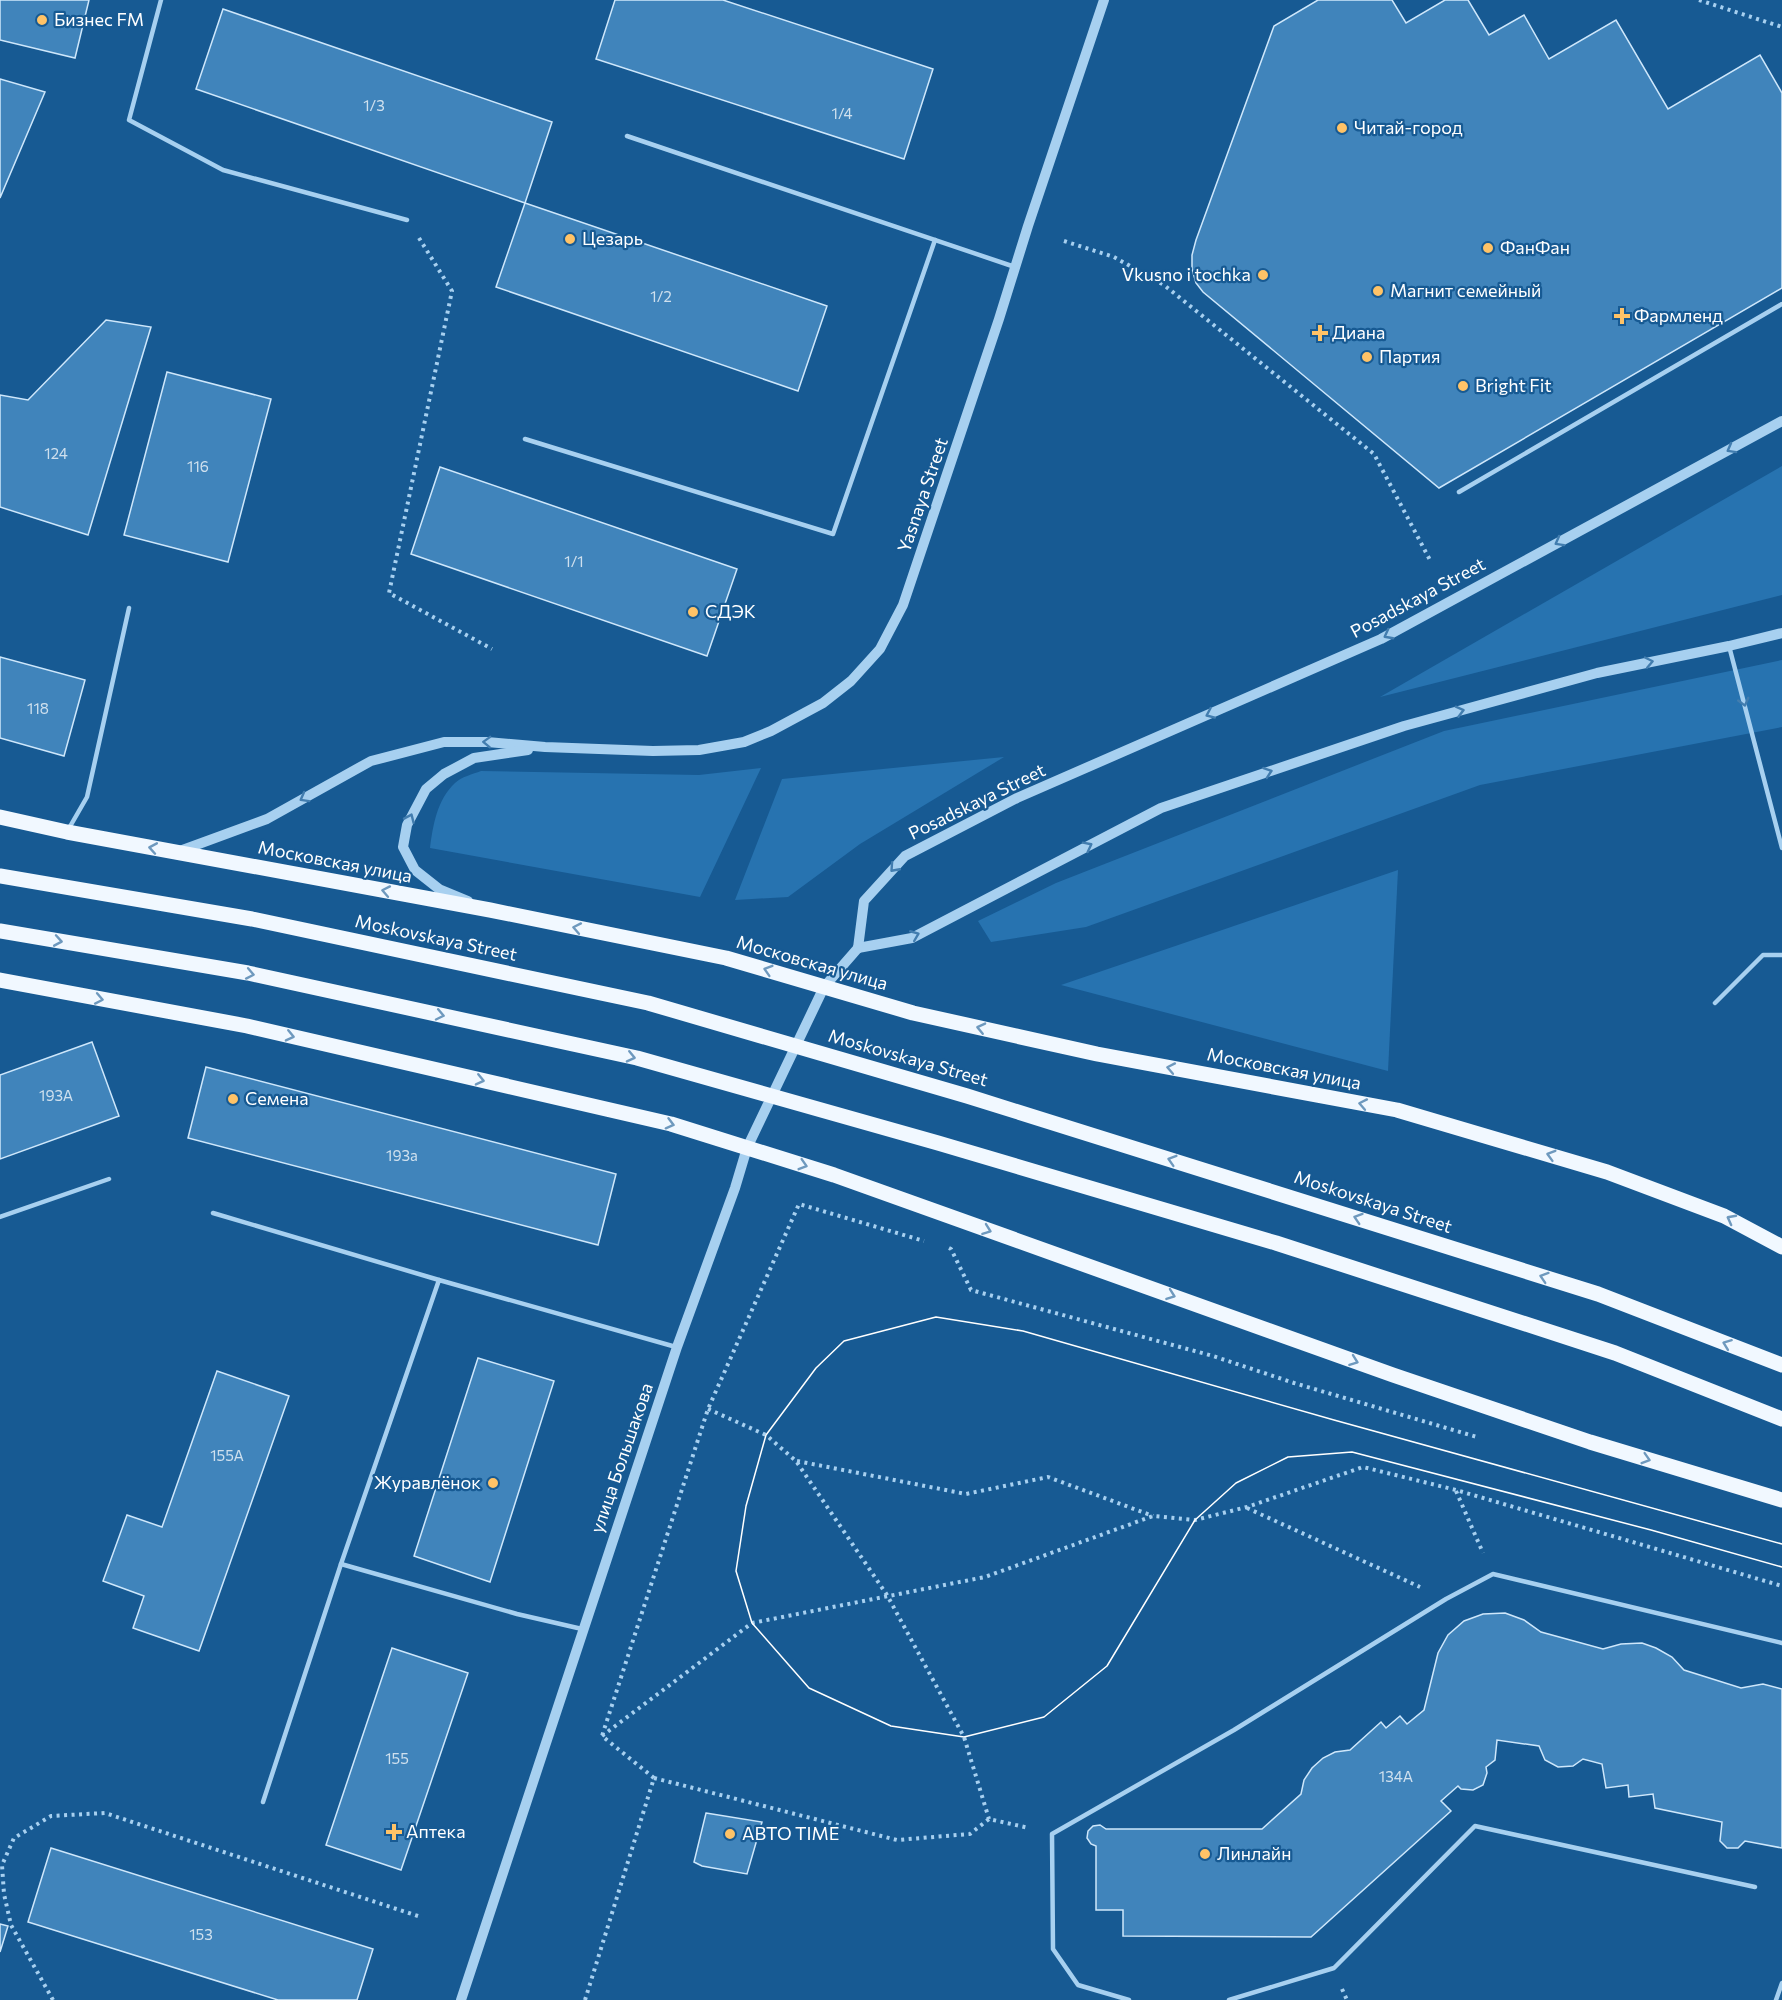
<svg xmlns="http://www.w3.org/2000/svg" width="1782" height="2000" viewBox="0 0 1782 2000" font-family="Commissioner,sans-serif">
  <rect width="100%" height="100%" fill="#175a93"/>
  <!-- green -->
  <g fill="#2773b0">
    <polygon points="1782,466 1782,595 1380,697"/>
    <polygon points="1782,660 1782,727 1480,785 1086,927 991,942 978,921 1056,883 1444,731"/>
    <polygon points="1004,757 860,844 788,897 735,900 782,779"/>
    <path d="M761 768 700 897 430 848C433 825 437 800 455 783 461 777 473 774 481 771L699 775Z"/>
    <polygon points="1398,870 1388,1071 1061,985"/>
  </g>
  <!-- building -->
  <g fill="#4084bb" stroke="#cee7fb" stroke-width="1.5">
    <polygon points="0,0 89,0 75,58 0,40"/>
    <polygon points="615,0 723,0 933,69 904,159 596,59"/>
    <polygon points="1318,0 1392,0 1406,23 1445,0 1468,0 1489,35 1524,15 1549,59 1616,20 1668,109 1760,55 1782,93 1782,288 1439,488 1203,292 1196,283 1192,269 1192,255 1196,240 1274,26"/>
    <polygon points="223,9 552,122 525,203 196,89"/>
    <polygon points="0,79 45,92 0,198"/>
    <polygon points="525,203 827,306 798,391 496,287"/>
    <polygon points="106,320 151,327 88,535 0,507 0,395 28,400"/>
    <polygon points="167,372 271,399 228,562 124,535"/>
    <polygon points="440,467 737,569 707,656 411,554"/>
    <polygon points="0,657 85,680 64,756 0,738"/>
    <polygon points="92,1042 119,1116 0,1159 0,1075"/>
    <polygon points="206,1067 616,1174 598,1245 188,1138"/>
    <polygon points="478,1358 554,1381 490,1582 414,1556"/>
    <polygon points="217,1371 289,1396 199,1651 133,1628 144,1596 103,1581 127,1515 162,1527"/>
    <polygon points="1505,1613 1524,1620 1541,1632 1603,1649 1621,1644 1642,1643 1656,1648 1672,1657 1684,1670 1741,1688 1763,1684 1782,1689 1782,1848 1745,1841 1738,1848 1727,1848 1720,1841 1722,1822 1655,1808 1653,1794 1629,1797 1628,1785 1606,1788 1602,1764 1583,1759 1573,1766 1558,1767 1545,1760 1539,1746 1497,1740 1495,1760 1486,1767 1487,1773 1483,1785 1473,1790 1461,1789 1458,1786 1441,1801 1451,1811 1311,1937 1123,1936 1123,1910 1096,1910 1096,1846 1091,1844 1087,1838 1088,1831 1093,1826 1100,1825 1106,1829 1262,1829 1301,1794 1304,1780 1312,1768 1323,1758 1335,1752 1350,1750 1381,1722 1386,1728 1400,1716 1407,1724 1424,1710 1438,1653 1448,1635 1464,1621 1483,1614"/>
    <polygon points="392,1648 468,1673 401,1870 326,1845"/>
    <polygon points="706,1813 762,1822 747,1874 702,1866 694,1862"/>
    <polygon points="51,1848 373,1949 357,2000 278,2000 28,1922"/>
    <polygon points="0,1924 8,1926 0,1952"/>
  </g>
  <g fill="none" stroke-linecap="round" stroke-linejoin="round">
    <!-- path -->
    <g stroke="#a7d0f0" stroke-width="4" stroke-dasharray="3 4.5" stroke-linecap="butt">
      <polyline points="1699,0 1782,27"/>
      <polyline points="419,238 452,291 389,593 492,649"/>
      <polyline points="1064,241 1114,257 1164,285 1374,454 1431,562"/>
      <polyline points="949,1248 951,1249 971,1290 1213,1356 1294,1383 1477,1437"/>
      <polyline points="708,1409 766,1435 796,1461 887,1595 964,1737 989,1819"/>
      <polyline points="797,1461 966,1494 1048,1477 1153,1516"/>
      <polyline points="1456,1491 1483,1553"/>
      <polyline points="1247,1508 1420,1587"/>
      <polyline points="602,1736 752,1623 985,1577 1153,1516 1195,1520 1247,1507 1363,1467 1456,1490 1782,1586"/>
      <polyline points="654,1778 897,1840 970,1834 989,1819 1029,1828"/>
      <polyline points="1342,1989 1347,2000"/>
      <polyline points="53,2000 11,1925 4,1894 2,1865 14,1838 51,1816 105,1813 421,1917"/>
      <polyline points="585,2000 654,1778 602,1736 708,1409 799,1204 924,1241"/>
    </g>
    <!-- service -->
    <g stroke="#a7d0f0" stroke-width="4.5">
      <polyline points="161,0 129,120 223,170 407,220"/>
      <polyline points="627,136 1015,267"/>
      <polyline points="525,439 833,534 935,240"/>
      <polyline points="1459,492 1782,304"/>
      <polyline points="1729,646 1782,848"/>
      <polyline points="68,830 87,797 129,608"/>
      <polyline points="1715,1003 1763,955 1782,955"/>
      <polyline points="213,1213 439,1280"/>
      <polyline points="0,1217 109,1179"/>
      <polyline points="582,1629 517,1614 341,1564 439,1280 676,1347"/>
      <polyline points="263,1802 341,1564"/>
      <polyline points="1129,2000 1078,1985 1053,1949 1052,1834 1234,1730 1446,1599 1493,1574 1782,1643"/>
      <polyline points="1229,2000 1334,1968 1475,1826 1755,1887"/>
      <polyline points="1776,2000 1782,1983"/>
    </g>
    <!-- tertiary -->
    <g stroke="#a7d0f0" stroke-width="10">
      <polyline points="177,852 267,819 371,761 444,742 487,742 545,747 653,751 699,750 744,742 771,731 823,703 851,681 880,649 903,605 999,319 1028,226 1104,0"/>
      <polyline points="468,901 439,889 415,870 403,847 407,825 426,789 444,774 474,758 528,750"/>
      <polyline points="858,948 864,901 905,856 1017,798 1381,639 1782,421"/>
      <polyline points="858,948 912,938 1161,808 1404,726 1597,673 1729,646 1782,633"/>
      <polyline points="461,2000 677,1347 735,1188 747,1148 824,987 858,948"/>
    </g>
    <!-- primary -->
    <g stroke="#f1f8ff" stroke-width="15">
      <polyline points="0,817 67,832 490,910 726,958 913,1013 1097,1054 1397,1110 1607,1172 1724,1216 1782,1247"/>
      <polyline points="0,980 247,1026 671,1124 834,1175 1393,1375 1590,1442 1782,1500"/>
    </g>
    <!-- tram -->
    <polyline stroke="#fff" stroke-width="1.5" points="1782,1544 1334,1420 1023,1331 936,1317 844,1341 816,1368 766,1435 746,1506 736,1571 752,1623 809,1688 891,1726 964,1737 1044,1717 1107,1666 1195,1520 1236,1483 1288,1457 1352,1452 1651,1530 1782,1567"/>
    <!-- primary-bridge -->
    <g stroke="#f1f8ff" stroke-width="15">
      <polyline points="0,876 252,919 648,1003 967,1096 1598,1294 1782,1365"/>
      <polyline points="0,931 248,973 637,1058 938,1143 1276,1243 1615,1353 1782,1419"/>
    </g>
  </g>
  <!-- one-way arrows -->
  <defs><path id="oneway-chevron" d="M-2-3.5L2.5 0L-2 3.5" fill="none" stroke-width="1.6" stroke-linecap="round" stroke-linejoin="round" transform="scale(1.5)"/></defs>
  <g stroke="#427daf">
    <use href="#oneway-chevron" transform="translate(1731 449) rotate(151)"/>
    <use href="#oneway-chevron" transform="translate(1559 542) rotate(151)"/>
    <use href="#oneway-chevron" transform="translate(1388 635) rotate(152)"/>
    <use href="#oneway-chevron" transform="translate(1649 662) rotate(-12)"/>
    <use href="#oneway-chevron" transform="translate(1744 702) rotate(75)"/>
    <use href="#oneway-chevron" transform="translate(1460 711) rotate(-15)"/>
    <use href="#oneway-chevron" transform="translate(1210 714) rotate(156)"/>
    <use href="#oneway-chevron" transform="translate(487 742) rotate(-178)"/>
    <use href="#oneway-chevron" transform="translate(1268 772) rotate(-19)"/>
    <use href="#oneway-chevron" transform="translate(304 798) rotate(151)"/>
    <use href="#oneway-chevron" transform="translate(410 818) rotate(-66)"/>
    <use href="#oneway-chevron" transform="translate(1088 846) rotate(-27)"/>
    <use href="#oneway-chevron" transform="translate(894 868) rotate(132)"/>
    <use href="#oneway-chevron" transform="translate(915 935) rotate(-22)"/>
  </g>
  <g stroke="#6e99be">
    <use href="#oneway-chevron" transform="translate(153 848) rotate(-170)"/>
    <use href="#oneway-chevron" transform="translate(386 891) rotate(-169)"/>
    <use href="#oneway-chevron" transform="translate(577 928) rotate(-169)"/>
    <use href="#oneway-chevron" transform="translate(58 941) rotate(10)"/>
    <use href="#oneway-chevron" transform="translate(768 970) rotate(-163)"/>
    <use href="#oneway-chevron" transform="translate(250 974) rotate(11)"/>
    <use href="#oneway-chevron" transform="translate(99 999) rotate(11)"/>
    <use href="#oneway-chevron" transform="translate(440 1015) rotate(12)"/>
    <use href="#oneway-chevron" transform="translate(981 1028) rotate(-167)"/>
    <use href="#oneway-chevron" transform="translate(290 1036) rotate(13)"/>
    <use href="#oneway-chevron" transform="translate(631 1057) rotate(13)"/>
    <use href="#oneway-chevron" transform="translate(1171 1068) rotate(-169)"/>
    <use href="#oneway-chevron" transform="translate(480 1080) rotate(13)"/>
    <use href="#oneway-chevron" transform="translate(1363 1104) rotate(-169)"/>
    <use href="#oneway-chevron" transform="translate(670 1124) rotate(15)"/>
    <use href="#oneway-chevron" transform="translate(1551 1155) rotate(-164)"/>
    <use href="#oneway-chevron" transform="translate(1172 1160) rotate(-163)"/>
    <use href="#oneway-chevron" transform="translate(803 1165) rotate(17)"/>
    <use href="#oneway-chevron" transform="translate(1358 1218) rotate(-162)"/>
    <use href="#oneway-chevron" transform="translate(1731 1219) rotate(-152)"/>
    <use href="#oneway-chevron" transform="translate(987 1230) rotate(20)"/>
    <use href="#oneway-chevron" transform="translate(1544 1277) rotate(-162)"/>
    <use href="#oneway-chevron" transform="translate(1171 1295) rotate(20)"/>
    <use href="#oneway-chevron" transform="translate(1727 1344) rotate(-159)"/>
    <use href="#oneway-chevron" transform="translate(1354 1361) rotate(20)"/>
    <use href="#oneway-chevron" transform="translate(1646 1459) rotate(17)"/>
  </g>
  <!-- markers -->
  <g fill="#ffc367" stroke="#175a93" stroke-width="2">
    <circle cx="42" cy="20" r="6"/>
    <circle cx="1342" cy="128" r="6"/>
    <circle cx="570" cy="239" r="6"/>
    <circle cx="1488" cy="248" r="6"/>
    <circle cx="1263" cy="275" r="6"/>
    <circle cx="1378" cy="291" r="6"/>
    <path d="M1619 307h6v6h6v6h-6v6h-6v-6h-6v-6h6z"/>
    <path d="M1317 324h6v6h6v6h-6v6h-6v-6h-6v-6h6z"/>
    <circle cx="1367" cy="357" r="6"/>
    <circle cx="1463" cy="386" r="6"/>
    <circle cx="693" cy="612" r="6"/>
    <circle cx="233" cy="1099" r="6"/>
    <circle cx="493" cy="1483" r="6"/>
    <path d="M391 1823h6v6h6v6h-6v6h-6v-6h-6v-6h6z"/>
    <circle cx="730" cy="1834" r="6"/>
    <circle cx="1205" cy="1854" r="6"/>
  </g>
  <g text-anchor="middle" stroke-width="4.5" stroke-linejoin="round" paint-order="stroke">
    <!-- number labels -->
    <g font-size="15" fill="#cfe0ee">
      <text x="374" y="111">1/3</text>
      <text x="842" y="119">1/4</text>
      <text x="661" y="302">1/2</text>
      <text x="56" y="459">124</text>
      <text x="198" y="472">116</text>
      <text x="574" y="567">1/1</text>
      <text x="38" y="714">118</text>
      <text x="56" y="1101">193А</text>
      <text x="402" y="1161">193a</text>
      <text x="227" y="1461">155А</text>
      <text x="397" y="1764">155</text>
      <text x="1396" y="1782">134А</text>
      <text x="201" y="1940">153</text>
    </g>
    <!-- poi labels -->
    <g font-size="18" fill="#fff" stroke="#175a93" text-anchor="start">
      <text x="54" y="26">Бизнес FM</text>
      <text x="1354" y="134">Читай-город</text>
      <text x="582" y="245">Цезарь</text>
      <text x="1500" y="254">ФанФан</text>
      <text x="1251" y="281" text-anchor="end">Vkusno i tochka</text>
      <text x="1390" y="297">Магнит семейный</text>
      <text x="1634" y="322">Фармленд</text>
      <text x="1332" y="339">Диана</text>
      <text x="1379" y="363">Партия</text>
      <text x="1475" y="392">Bright Fit</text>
      <text x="705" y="618">СДЭК</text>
      <text x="245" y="1105">Семена</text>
      <text x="481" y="1489" text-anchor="end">Журавлёнок</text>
      <text x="406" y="1838">Аптека</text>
      <text x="742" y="1840">АВТО TIME</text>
      <text x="1217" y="1860">Линлайн</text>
    </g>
    <!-- street labels -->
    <g font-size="18" fill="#fff" stroke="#175a93">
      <text transform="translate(923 495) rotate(-71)" y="6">Yasnaya Street</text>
      <text transform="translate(1418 598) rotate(-28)" y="6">Posadskaya Street</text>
      <text transform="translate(977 802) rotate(-26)" y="6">Posadskaya Street</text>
      <text transform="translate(335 862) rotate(11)" y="6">Московская улица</text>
      <text transform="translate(436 938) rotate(12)" y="6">Moskovskaya Street</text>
      <text transform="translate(812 963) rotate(16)" y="6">Московская улица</text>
      <text transform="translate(908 1058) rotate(16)" y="6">Moskovskaya Street</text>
      <text transform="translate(1284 1069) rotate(11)" y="6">Московская улица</text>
      <text transform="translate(1373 1202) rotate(18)" y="6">Moskovskaya Street</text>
      <text transform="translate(622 1458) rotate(-71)" y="6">улица Большакова</text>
    </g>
  </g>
</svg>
